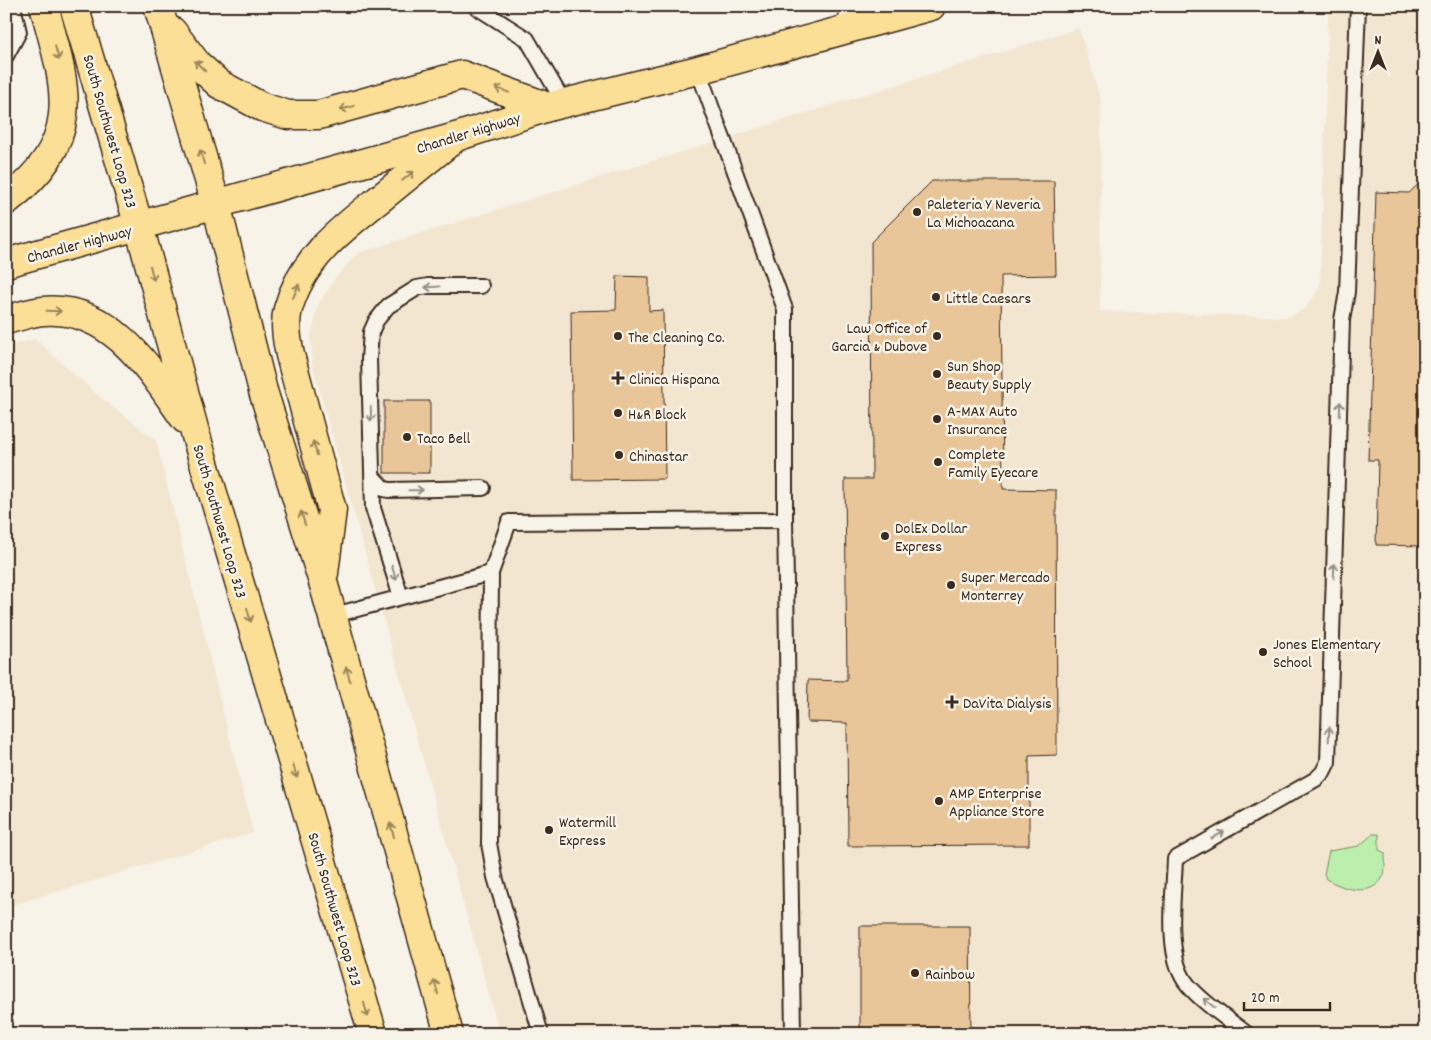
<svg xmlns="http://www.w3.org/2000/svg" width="1431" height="1040" viewBox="0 0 1431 1040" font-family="Dekko,sans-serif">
  <rect width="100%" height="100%" fill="#f7f3e8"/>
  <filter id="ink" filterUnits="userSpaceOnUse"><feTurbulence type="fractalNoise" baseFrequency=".02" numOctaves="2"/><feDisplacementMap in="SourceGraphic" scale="10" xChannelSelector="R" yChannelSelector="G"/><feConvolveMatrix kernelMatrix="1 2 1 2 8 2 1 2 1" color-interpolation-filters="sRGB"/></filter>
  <g filter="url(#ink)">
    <!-- built -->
    <g fill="#f3e6d1">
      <polygon points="1327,6 1425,6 1425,1034 500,1034 312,364 311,337 318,305 336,277 358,253 1079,28 1101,101 1100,311 1289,317 1306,308 1320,287 1328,15"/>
      <polygon points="35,339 99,396 156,440 253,833 6,907 6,346"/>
    </g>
    <!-- green -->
    <path fill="#bceeae" stroke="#7c8c66" d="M1373 834H1379V850L1385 853C1385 860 1386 871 1383 877 1371 899 1342 888 1326 879L1324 874 1329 851 1359 846Z"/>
    <!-- building -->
    <g fill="#e9c69a" stroke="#3b2a1e">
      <polygon points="1425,178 1425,546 1376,545 1378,460 1368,460 1376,192 1409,193"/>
      <polygon points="932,181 1054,181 1056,275 1001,276 1003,489 1056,490 1057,755 1029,756 1029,845 848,846 847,723 807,722 808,680 847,681 845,479 872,479 871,242"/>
      <polygon points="617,276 649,277 649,311 663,310 665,479 573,480 571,311 616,310"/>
      <rect x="384" y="401" width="46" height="72"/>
      <polygon points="860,926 970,926 971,1034 860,1034"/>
    </g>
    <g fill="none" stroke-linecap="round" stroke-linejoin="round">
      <!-- service casing -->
      <g stroke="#3b2a1e" stroke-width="18">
        <g id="service">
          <polyline points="475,6 527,39 564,103"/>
          <polyline points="846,30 847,6"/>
          <polyline points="6,56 19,32 13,6"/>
          <polyline points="698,70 785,309 785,520 793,1034"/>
          <polyline points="373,477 384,489 390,490 483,488"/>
          <polyline points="401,597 373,508 369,359 371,332 376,321 388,306 417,288 428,286 481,286"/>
          <polyline points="331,616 491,573"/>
          <polyline points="541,1034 495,877 489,843 491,573 509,522 785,520"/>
          <path d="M1247 1034C1228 1019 1204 1004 1188 985 1164 957 1174 894 1175 859L1316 779 1323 772 1328 762 1342 320 1347 292 1358 6"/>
        </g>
      </g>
      <!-- primary casing -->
      <g stroke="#3b2a1e" stroke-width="31">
        <polyline id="primary" points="216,204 456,137 548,107 698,70 931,6"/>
      </g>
      <!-- trunk casing -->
      <g stroke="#3b2a1e" stroke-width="31">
        <g id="trunk">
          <polyline points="74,6 139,226 196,436 373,1034"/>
          <polyline points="158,6 216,204 263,391 323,582 449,1034"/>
          <polyline points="172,31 197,64 219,84 262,107 288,115 319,115 462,75 548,107"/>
          <path d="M6 201C85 140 67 90 44 6"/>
          <polyline points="6,263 216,204"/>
          <path d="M6 320C18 317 31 312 43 311 112 305 151 371 185 419"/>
          <path d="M324 573 332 510 290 355C287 340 284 324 288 309 302 258 343 228 382 197 407 177 431 157 456 137"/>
        </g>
      </g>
      <!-- service -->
      <use href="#service" stroke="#f7f3e8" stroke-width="14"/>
      <!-- primary -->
      <use href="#primary" stroke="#fbdf96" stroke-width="28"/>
      <!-- trunk -->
      <use href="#trunk" stroke="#fbdf96" stroke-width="28"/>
    </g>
    <!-- one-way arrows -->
    <defs><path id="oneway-shaft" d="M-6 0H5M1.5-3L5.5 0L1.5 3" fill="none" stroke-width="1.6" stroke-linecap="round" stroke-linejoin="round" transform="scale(1.25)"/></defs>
    <g stroke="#9b845a">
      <use href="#oneway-shaft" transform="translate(57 53) rotate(74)"/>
      <use href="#oneway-shaft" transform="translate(200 66) rotate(-135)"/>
      <use href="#oneway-shaft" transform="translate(502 90) rotate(-160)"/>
      <use href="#oneway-shaft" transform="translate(347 108) rotate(164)"/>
      <use href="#oneway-shaft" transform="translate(202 157) rotate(-106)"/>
      <use href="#oneway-shaft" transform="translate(408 176) rotate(-39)"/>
      <use href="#oneway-shaft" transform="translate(152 273) rotate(75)"/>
      <use href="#oneway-shaft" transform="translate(296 291) rotate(-67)"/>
      <use href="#oneway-shaft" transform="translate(54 311) rotate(2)"/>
      <use href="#oneway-shaft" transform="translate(315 448) rotate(-106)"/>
      <use href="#oneway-shaft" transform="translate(303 518) rotate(-107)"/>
      <use href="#oneway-shaft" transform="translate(249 615) rotate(74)"/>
      <use href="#oneway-shaft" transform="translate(348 674) rotate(-106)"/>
      <use href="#oneway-shaft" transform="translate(295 771) rotate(74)"/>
      <use href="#oneway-shaft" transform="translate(392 830) rotate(-106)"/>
      <use href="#oneway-shaft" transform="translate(436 987) rotate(-106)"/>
      <use href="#oneway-shaft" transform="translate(366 1010) rotate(74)"/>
    </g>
    <g stroke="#998e83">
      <use href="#oneway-shaft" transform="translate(432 287) rotate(176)"/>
      <use href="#oneway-shaft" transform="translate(1340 409) rotate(-88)"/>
      <use href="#oneway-shaft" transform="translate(371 414) rotate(88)"/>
      <use href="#oneway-shaft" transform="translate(416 490) rotate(-1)"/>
      <use href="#oneway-shaft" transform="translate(1334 571) rotate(-88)"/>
      <use href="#oneway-shaft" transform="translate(394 573) rotate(73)"/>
      <use href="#oneway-shaft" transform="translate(1329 734) rotate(-88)"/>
      <use href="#oneway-shaft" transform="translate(1218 835) rotate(-29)"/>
      <use href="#oneway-shaft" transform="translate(1209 1003) rotate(-141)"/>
    </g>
  </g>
  <!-- markers -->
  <g fill="#3b2a1e" stroke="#f7f3e8" stroke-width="2">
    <circle cx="917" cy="212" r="5"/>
    <circle cx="936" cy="297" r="5"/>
    <circle cx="618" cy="336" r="5"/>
    <circle cx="937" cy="336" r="5"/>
    <circle cx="937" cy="374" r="5"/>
    <path d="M615.5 370.5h5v5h5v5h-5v5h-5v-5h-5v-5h5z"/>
    <circle cx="618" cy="413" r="5"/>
    <circle cx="937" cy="419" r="5"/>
    <circle cx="407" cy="437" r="5"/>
    <circle cx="619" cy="455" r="5"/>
    <circle cx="938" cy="462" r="5"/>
    <circle cx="885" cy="536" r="5"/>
    <circle cx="951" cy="585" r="5"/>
    <circle cx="1263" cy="652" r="5"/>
    <path d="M949.5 694.5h5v5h5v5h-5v5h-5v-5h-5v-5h5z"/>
    <circle cx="939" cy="801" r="5"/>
    <circle cx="549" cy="830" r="5"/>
    <circle cx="915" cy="973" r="5"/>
  </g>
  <g text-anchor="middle" stroke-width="5" stroke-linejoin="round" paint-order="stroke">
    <!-- street labels -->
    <g font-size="16" fill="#3b2a1e" stroke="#f7f3e8">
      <text transform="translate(111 131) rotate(74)" y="6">South Southwest Loop 323</text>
      <text transform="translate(468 132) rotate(-17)" y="6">Chandler Highway</text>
      <text transform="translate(79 243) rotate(-15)" y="6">Chandler Highway</text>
      <text transform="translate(221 521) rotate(74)" y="6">South Southwest Loop 323</text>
      <text transform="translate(336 909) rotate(74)" y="6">South Southwest Loop 323</text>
    </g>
    <!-- poi labels -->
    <g font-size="16" fill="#3b2a1e" stroke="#f7f3e8" text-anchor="start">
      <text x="927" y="209">Paleteria Y Neveria<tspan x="927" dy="18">La Michoacana</tspan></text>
      <text x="946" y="303">Little Caesars</text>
      <text x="927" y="333" text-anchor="end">Law Office of<tspan x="927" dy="18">Garcia &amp; Dubove</tspan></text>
      <text x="628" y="342">The Cleaning Co.</text>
      <text x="947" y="371">Sun Shop<tspan x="947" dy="18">Beauty Supply</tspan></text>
      <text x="629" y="384">Clinica Hispana</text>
      <text x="947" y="416">A-MAX Auto<tspan x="947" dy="18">Insurance</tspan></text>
      <text x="628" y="419">H&amp;R Block</text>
      <text x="417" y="443">Taco Bell</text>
      <text x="948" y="459">Complete<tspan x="948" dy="18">Family Eyecare</tspan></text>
      <text x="629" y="461">Chinastar</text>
      <text x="895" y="533">DolEx Dollar<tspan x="895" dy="18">Express</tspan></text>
      <text x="961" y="582">Super Mercado<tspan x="961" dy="18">Monterrey</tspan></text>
      <text x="1273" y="649">Jones Elementary<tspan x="1273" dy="18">School</tspan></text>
      <text x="963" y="708">DaVita Dialysis</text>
      <text x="949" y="798">AMP Enterprise<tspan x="949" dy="18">Appliance Store</tspan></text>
      <text x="559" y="827">Watermill<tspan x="559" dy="18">Express</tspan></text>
      <text x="925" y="979">Rainbow</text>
    </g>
  </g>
  <!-- margin -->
  <rect width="1431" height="1040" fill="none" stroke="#f7f3e8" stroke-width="25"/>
  <rect x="12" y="12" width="1406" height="1015" fill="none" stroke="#3b2a1e" stroke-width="2" filter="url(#ink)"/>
  <!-- north arrow -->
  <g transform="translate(1378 52)" stroke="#f7f3e8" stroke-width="4" paint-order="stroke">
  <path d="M0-4L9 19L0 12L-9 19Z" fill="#3b2a1e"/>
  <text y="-8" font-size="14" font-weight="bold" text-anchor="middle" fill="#3b2a1e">N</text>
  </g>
  <!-- scale -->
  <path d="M1244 1002v8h86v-8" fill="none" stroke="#3b2a1e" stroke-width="2.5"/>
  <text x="1251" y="1002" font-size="15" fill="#3b2a1e" stroke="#f7f3e8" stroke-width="4" paint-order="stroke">20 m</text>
</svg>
